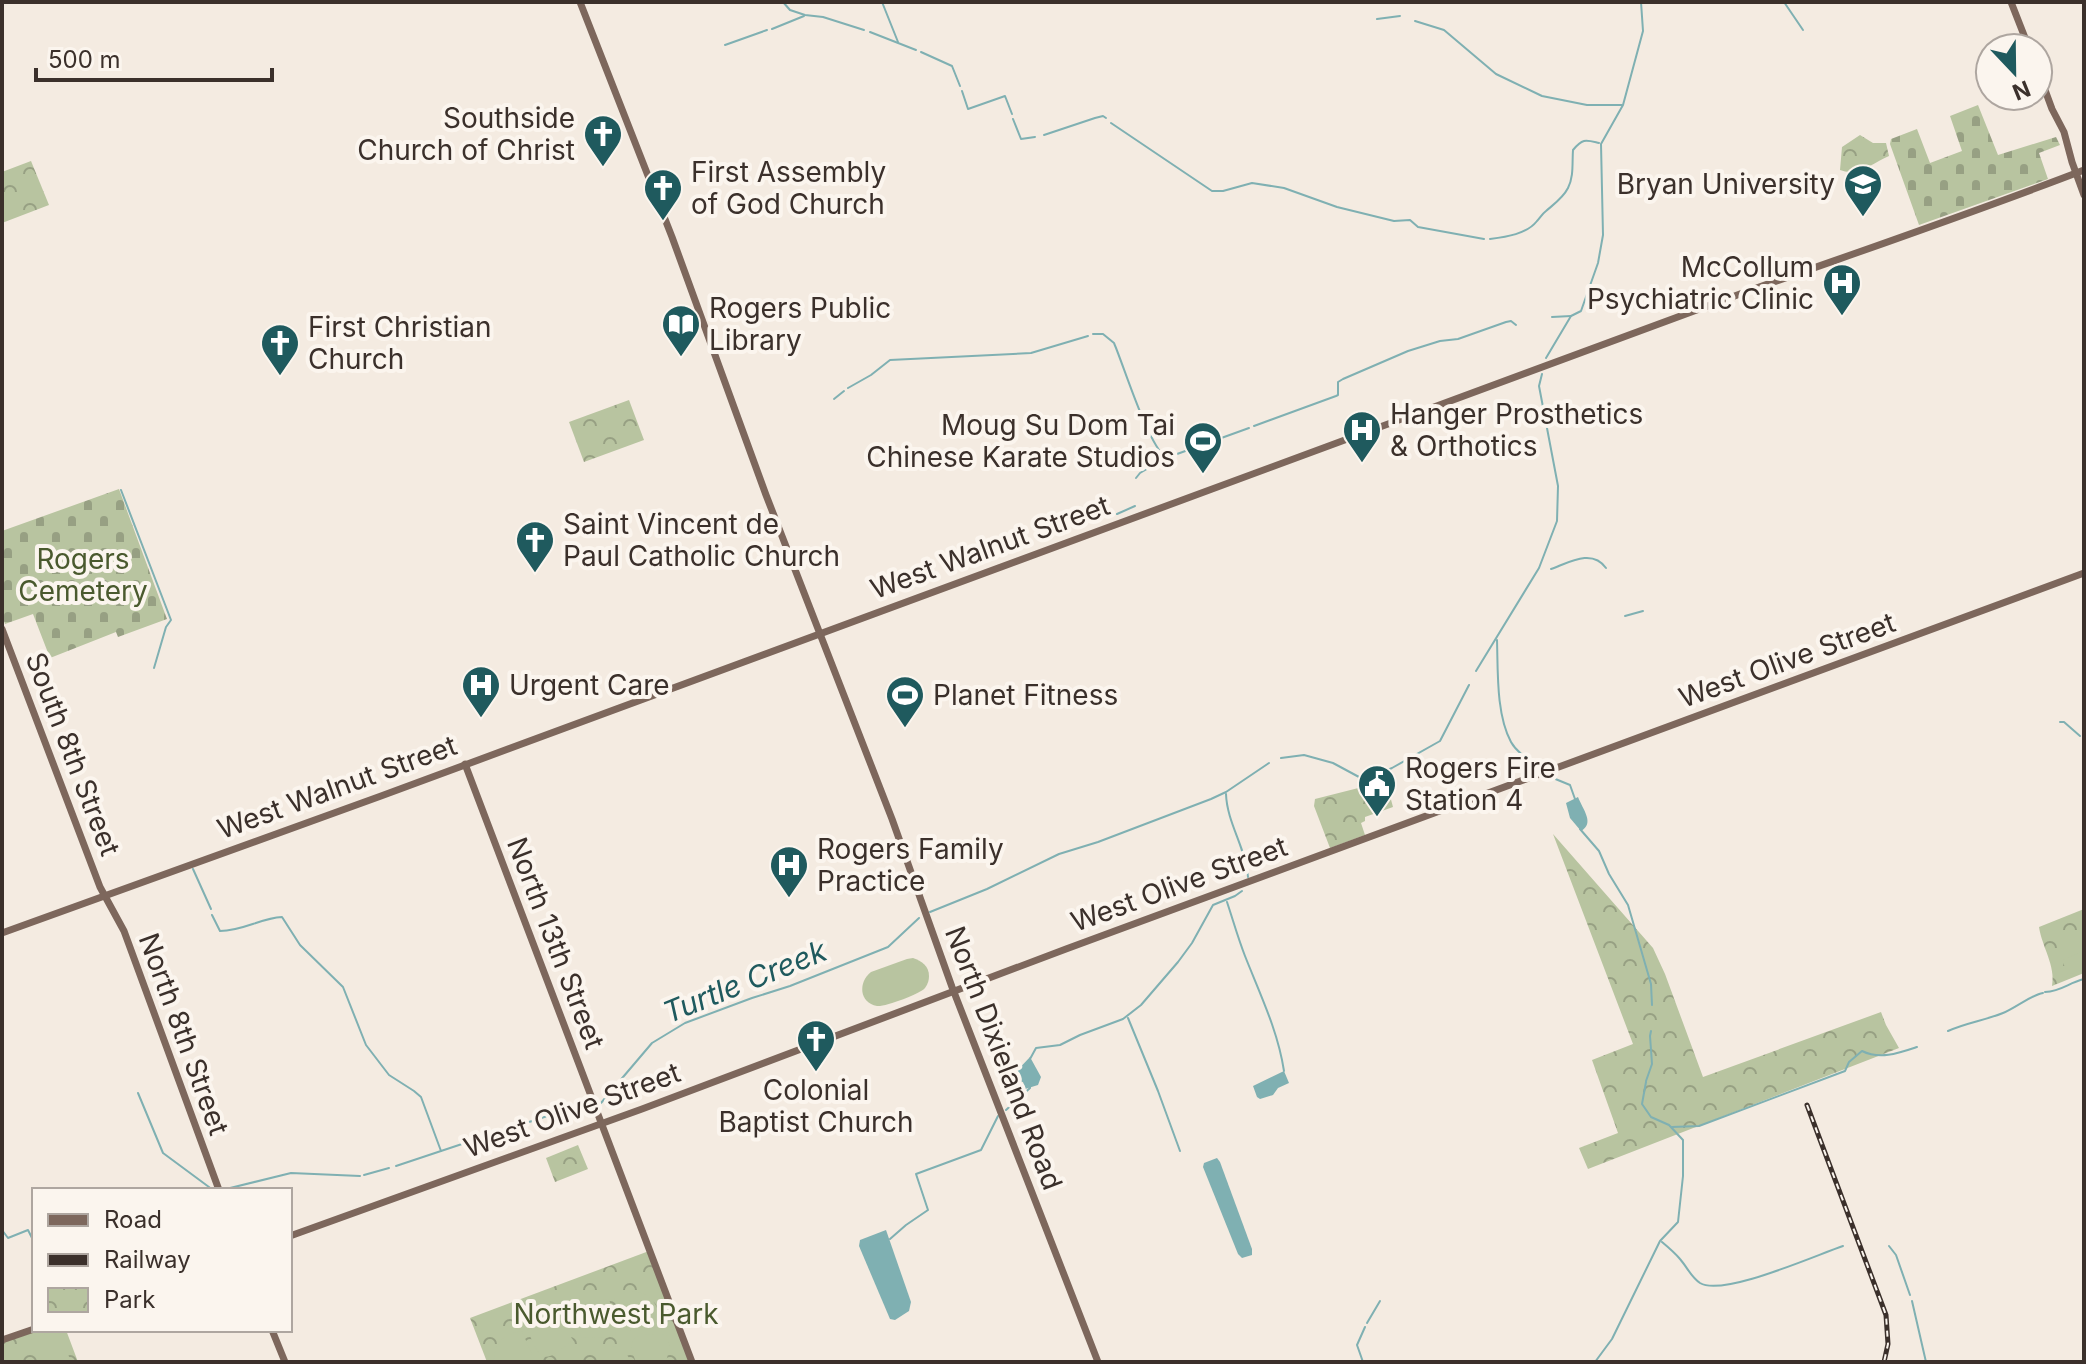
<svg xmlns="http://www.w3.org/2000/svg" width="2086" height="1364" viewBox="0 0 2086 1364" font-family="Inter,sans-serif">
  <defs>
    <pattern id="cemetery-stones" width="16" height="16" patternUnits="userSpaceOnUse" patternTransform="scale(2)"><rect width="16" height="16" fill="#b8c4a0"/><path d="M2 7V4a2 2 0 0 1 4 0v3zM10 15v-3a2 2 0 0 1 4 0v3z" fill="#97a083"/></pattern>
    <pattern id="park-crowns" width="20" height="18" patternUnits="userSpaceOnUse" patternTransform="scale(2)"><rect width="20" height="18" fill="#b8c4a0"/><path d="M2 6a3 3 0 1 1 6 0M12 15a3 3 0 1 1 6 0" fill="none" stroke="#97a083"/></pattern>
  </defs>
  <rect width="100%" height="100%" fill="#f4ebe1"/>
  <!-- cemetery -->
  <g fill="url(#cemetery-stones)">
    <polygon points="1978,105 1998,155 2056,137 2060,145 2039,153 2048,179 1919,225 1890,144 1891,139 1917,129 1930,163 1962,151 1950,116"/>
    <polygon points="119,489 167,619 118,637 116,632 50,658 33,614 5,624 2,616 2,531"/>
  </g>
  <!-- park -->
  <g fill="url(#park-crowns)">
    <path d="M1860 135 1873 143H1886L1889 156C1873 163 1858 177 1840 170L1842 147Z"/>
    <polygon points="31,161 49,205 2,223 2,172"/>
    <polygon points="629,400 644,440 584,462 569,422"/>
    <polygon points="1386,781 1393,807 1365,817 1365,821 1361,823 1365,835 1330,848 1314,806 1315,799"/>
    <polygon points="1553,834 1653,948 1665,974 1703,1077 1881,1012 1886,1025 1899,1048 1588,1169 1579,1148 1618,1133 1592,1060 1633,1044"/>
    <path d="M2084 909V973L2052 986C2056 966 2042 947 2039 927Z"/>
    <polygon points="578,1145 588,1169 555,1182 546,1158"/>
    <polygon points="649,1251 692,1362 487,1362 470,1318"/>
    <polygon points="34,1330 66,1330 78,1362 2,1362 2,1341"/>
  </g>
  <!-- garden -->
  <g fill="#b8c4a0">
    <polygon points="2084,951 2084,969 2068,975 2062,960"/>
    <path d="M913 958C922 961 929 966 929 976 929 980 928 984 925 988 920 994 885 1007 877 1006 859 1003 858 982 871 972L907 959Z"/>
    <path d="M628 1291C644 1291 654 1297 659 1313L639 1328 630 1331 622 1323 614 1298Z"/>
    <path d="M609 1299 617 1324 615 1335 606 1338 581 1337C575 1314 585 1301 609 1299Z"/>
    <path d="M547 1320 562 1325 573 1340C543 1364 542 1364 527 1329L539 1321Z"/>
    <polygon points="56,1330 59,1330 71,1362 38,1362 30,1340"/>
    <path d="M522 1331 532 1355V1362H494C493 1343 505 1334 522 1331Z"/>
    <path d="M666 1334 670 1346 666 1362H636C623 1331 642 1335 666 1334Z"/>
    <polygon points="618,1345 622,1345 631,1362 594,1362 610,1348"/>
  </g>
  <!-- water -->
  <g fill="#7fb0b2">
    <path d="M1578 797C1583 810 1595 823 1581 831L1570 818 1566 803Z"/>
    <polygon points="1030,1057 1041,1077 1038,1085 1025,1089 1023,1082 1017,1081 1012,1076"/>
    <polygon points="1284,1071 1289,1083 1278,1088 1273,1095 1260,1099 1257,1097 1253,1086"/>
    <polygon points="1217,1158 1220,1162 1252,1249 1252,1255 1242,1258 1238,1254 1203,1167 1204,1163"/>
    <polygon points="886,1230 911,1302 909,1311 895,1320 890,1319 859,1246 860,1240"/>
  </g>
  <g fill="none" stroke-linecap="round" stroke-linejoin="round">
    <!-- stream -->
    <g stroke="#7fb0b2" stroke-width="2">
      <polyline points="783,2 790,10 805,15 823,17 864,30"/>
      <polyline points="882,2 898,42"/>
      <polyline points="1784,2 1803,30"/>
      <polyline points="1377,19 1400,16"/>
      <polyline points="1415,21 1444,30 1496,74 1542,96 1587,105 1622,105"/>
      <polyline points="772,29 804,16"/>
      <polyline points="870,32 916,50"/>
      <polyline points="725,45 767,30"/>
      <polyline points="921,52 952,66 960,86"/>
      <polyline points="962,91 968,109 1005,96 1012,114"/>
      <polyline points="1013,119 1021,139 1035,137"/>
      <polyline points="1111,123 1212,191 1223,191 1252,183 1284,188 1337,207 1394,221 1410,220 1418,227 1484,239"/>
      <polyline points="1044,135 1095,118 1103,116 1106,118"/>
      <path d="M1490 239C1506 237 1527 234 1537 221 1540 218 1542 214 1546 211 1554 204 1563 198 1568 188 1574 176 1572 163 1573 150 1583 138 1586 140 1599 143"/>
      <polyline points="1552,317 1571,316"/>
      <path d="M1093 334H1103L1114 343C1125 369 1147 442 1166 458L1249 428"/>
      <polyline points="1546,358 1571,316 1581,311 1598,263 1603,235 1601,144 1623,105 1643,31 1641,2"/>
      <polyline points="848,388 871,375 890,360 1031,353 1088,336"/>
      <polyline points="834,399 844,391"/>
      <polyline points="1254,426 1336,396 1338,395 1338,382 1343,379 1408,351 1440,341 1458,339 1506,322 1511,321 1516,325"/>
      <polyline points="1136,478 1140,473 1164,459"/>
      <polyline points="121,490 171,620 166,627 154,668"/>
      <polyline points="1117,514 1135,506"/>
      <path d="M1551 569C1568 563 1592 548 1606 568"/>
      <polyline points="1625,616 1643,611"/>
      <path d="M1497 640C1498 671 1496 714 1511 742 1517 753 1530 760 1540 767"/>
      <polyline points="1476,671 1539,568 1557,521 1558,486 1539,386 1542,374"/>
      <polyline points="2060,722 2064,722 2080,736"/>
      <polyline points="1281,758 1304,755 1333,763 1359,777 1374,776 1392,768 1440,741 1469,685"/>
      <polyline points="1553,778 1570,785 1575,799"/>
      <path d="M1226 794C1227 823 1246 848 1248 877"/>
      <polyline points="1580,829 1599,851 1609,874 1628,905 1651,984 1652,1005"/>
      <polyline points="193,869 211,909"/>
      <path d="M1227 902C1233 920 1238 938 1245 956 1260 994 1278 1031 1284 1071"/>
      <polyline points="930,912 987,889 1059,854 1098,842 1211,799 1226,792 1269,763"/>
      <path d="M212 915 220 931C243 931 261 918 282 917L300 945 343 987 366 1045 389 1075 414 1091 421 1097 441 1151"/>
      <path d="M2045 992C2062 991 2068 983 2084 979"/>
      <polyline points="1128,1018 1158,1091 1180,1151"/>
      <path d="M1948 1031C1965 1023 1986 1020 2003 1013 2017 1007 2031 995 2043 993"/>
      <polyline points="1030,1059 1036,1048 1060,1045 1080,1035 1123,1019 1141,1005 1178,962 1192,943 1213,905 1235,896 1242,891"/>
      <polyline points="1646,1081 1652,1064 1650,1036 1651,1031"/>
      <polyline points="138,1093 163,1153 213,1190"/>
      <polyline points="601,1103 652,1043 685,1023 752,998 790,986 888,947 919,918"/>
      <polyline points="1006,1110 1030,1088 1030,1086"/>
      <path d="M1672 1127 1699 1126 1845 1071 1849 1062 1862 1051C1880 1060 1899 1053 1917 1047"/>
      <polyline points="471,1141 578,1106 583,1106"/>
      <polyline points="396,1166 465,1143"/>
      <polyline points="364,1175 389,1168"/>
      <polyline points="222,1190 291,1173 360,1176"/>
      <polyline points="2,1230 8,1238 28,1230 34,1242"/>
      <polyline points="890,1239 906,1225 928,1210 916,1174 981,1150 998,1116"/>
      <path d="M1662 1242C1668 1247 1675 1253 1680 1259 1687 1267 1691 1277 1700 1283 1723 1297 1816 1255 1843 1246"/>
      <polyline points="1889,1246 1896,1255 1910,1295"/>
      <polyline points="1912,1301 1926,1362"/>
      <polyline points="1367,1323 1380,1301"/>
      <polyline points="1363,1362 1357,1345 1365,1327"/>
      <polyline points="1595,1362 1612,1339 1660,1241 1678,1222 1683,1176 1683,1140 1669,1125 1651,1117 1642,1104 1646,1082"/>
    </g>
    <!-- major -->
    <g stroke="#7d675c" stroke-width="7">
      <polyline points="580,2 672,237 766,495 892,819 952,987 1098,1362"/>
      <polyline points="2011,2 2029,48"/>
      <polyline points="2038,71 2052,109 2064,132 2072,162 2084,195"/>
      <polyline points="2,629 100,887 124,931 219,1190"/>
      <polyline points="465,764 692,1362"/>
      <path d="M2 933 381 796 1740 294C1855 253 1970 214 2084 170"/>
      <polyline points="290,1236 642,1109 1066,949 2084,573"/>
      <polyline points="272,1330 285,1362"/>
      <polyline points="2,1340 34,1329"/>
    </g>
    <!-- rail casing -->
    <g stroke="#3b302b" stroke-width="5">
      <polyline id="rail" points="1807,1105 1886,1315 1888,1344 1884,1362"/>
    </g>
    <!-- rail -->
    <use href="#rail" stroke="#fbf5ee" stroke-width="2" stroke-dasharray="6" stroke-linecap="butt"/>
  </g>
  <!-- icons -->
  <defs>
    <g id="church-pin" transform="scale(2)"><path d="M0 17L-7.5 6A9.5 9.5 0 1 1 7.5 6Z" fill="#1f5a5e" stroke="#fbf5ee"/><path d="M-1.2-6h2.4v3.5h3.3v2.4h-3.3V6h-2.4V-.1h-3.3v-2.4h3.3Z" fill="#fff"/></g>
    <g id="university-pin" transform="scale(2)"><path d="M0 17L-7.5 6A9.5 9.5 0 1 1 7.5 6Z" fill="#1f5a5e" stroke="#fbf5ee"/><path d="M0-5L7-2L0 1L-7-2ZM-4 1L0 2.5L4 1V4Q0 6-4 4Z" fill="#fff"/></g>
    <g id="hospital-pin" transform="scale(2)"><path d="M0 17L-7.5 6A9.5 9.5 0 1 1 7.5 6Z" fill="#1f5a5e" stroke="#fbf5ee"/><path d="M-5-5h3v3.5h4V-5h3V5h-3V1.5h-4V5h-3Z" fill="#fff"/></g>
    <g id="library-pin" transform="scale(2)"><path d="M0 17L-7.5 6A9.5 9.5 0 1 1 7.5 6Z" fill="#1f5a5e" stroke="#fbf5ee"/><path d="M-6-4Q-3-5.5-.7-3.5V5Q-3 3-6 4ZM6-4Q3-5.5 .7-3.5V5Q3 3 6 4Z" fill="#fff"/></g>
    <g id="stadium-pin" transform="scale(2)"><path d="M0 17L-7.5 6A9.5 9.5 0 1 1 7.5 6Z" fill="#1f5a5e" stroke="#fbf5ee"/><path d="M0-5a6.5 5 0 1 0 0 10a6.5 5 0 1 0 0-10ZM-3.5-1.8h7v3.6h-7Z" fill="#fff"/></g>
    <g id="civic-pin" transform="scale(2)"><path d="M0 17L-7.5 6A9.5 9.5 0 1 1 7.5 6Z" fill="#1f5a5e" stroke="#fbf5ee"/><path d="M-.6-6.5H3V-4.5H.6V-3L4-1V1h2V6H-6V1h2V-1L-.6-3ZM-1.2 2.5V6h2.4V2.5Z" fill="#fff"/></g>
  </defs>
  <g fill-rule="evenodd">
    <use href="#church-pin" x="603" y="134"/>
    <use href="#university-pin" x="1863" y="184"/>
    <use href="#church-pin" x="663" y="188"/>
    <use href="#hospital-pin" x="1842" y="283"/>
    <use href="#library-pin" x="681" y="324"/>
    <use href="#church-pin" x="280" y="343"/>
    <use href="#hospital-pin" x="1362" y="430"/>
    <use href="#stadium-pin" x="1203" y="441"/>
    <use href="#church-pin" x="535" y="540"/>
    <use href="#hospital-pin" x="481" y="685"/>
    <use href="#stadium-pin" x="905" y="695"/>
    <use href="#civic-pin" x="1377" y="784"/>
    <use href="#hospital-pin" x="789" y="865"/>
    <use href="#church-pin" x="816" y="1039"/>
  </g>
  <g text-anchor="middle" stroke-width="8" stroke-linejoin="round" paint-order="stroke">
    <!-- poi labels -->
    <g font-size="28" fill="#3b302b" stroke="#fbf5ee" text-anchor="start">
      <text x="575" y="128" text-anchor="end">Southside<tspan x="575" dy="32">Church of Christ</tspan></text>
      <text x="691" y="182">First Assembly<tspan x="691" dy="32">of God Church</tspan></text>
      <text x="1835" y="194" text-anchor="end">Bryan University</text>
      <text x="1814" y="277" text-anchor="end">McCollum<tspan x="1814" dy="32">Psychiatric Clinic</tspan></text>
      <text x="709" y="318">Rogers Public<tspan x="709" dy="32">Library</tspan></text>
      <text x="308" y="337">First Christian<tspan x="308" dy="32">Church</tspan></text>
      <text x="1390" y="424">Hanger Prosthetics<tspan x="1390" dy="32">&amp; Orthotics</tspan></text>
      <text x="1175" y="435" text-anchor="end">Moug Su Dom Tai<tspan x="1175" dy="32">Chinese Karate Studios</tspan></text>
      <text x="563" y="534">Saint Vincent de<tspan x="563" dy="32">Paul Catholic Church</tspan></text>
      <text x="509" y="695">Urgent Care</text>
      <text x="933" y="705">Planet Fitness</text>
      <text x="1405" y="778">Rogers Fire<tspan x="1405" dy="32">Station 4</tspan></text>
      <text x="817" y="859">Rogers Family<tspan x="817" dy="32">Practice</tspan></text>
      <text x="816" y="1100" text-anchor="middle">Colonial<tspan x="816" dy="32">Baptist Church</tspan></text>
    </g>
    <!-- street labels -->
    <g font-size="28" fill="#3b302b" stroke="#fbf5ee">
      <text transform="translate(990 547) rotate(-20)" y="10">West Walnut Street</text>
      <text transform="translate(1787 660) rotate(-20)" y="10">West Olive Street</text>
      <text transform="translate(73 754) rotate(69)" y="10">South 8th Street</text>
      <text transform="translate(337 787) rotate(-20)" y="10">West Walnut Street</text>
      <text transform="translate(1179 884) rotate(-20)" y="10">West Olive Street</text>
      <text transform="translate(556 943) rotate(69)" y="10">North 13th Street</text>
      <text transform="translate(184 1034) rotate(70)" y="10">North 8th Street</text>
      <text transform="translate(1004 1058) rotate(69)" y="10">North Dixieland Road</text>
      <text transform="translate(572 1110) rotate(-20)" y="10">West Olive Street</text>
    </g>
    <!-- park labels -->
    <g font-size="28" fill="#4a5a2e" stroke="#fbf5ee">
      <text x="83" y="569">Rogers<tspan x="83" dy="32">Cemetery</tspan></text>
      <text x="616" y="1324">Northwest Park</text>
    </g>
    <!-- water labels -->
    <g font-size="30" font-style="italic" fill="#1f5a5e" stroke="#fbf5ee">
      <text transform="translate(745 982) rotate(-22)" y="10">Turtle Creek</text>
    </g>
  </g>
  <!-- border -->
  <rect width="2086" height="1364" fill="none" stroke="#3b302b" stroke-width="8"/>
  <!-- legend -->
  <rect x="32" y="1188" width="260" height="144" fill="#fbf5ee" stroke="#aea6a0" stroke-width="2"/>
  <rect x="48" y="1214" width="40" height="12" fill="#7d675c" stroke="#aea6a0" stroke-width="2"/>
  <text x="104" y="1228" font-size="24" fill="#3b302b">Road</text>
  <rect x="48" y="1254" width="40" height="12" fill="#3b302b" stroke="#aea6a0" stroke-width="2"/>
  <text x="104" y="1268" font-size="24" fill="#3b302b">Railway</text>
  <rect x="48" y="1288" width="40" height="24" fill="url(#park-crowns)" stroke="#aea6a0" stroke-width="2"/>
  <text x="104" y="1308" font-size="24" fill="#3b302b">Park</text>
  <!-- north arrow -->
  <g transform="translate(2014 72) rotate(158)"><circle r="38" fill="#fbf5ee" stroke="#aea6a0" stroke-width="2"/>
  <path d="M0-6L14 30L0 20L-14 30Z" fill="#1f5a5e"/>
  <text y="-12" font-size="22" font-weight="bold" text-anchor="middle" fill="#3b302b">N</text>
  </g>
  <!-- scale -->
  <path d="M36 68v12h236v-12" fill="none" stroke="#3b302b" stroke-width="4"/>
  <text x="48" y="68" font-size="24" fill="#3b302b" stroke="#fbf5ee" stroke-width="6" paint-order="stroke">500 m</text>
</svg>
